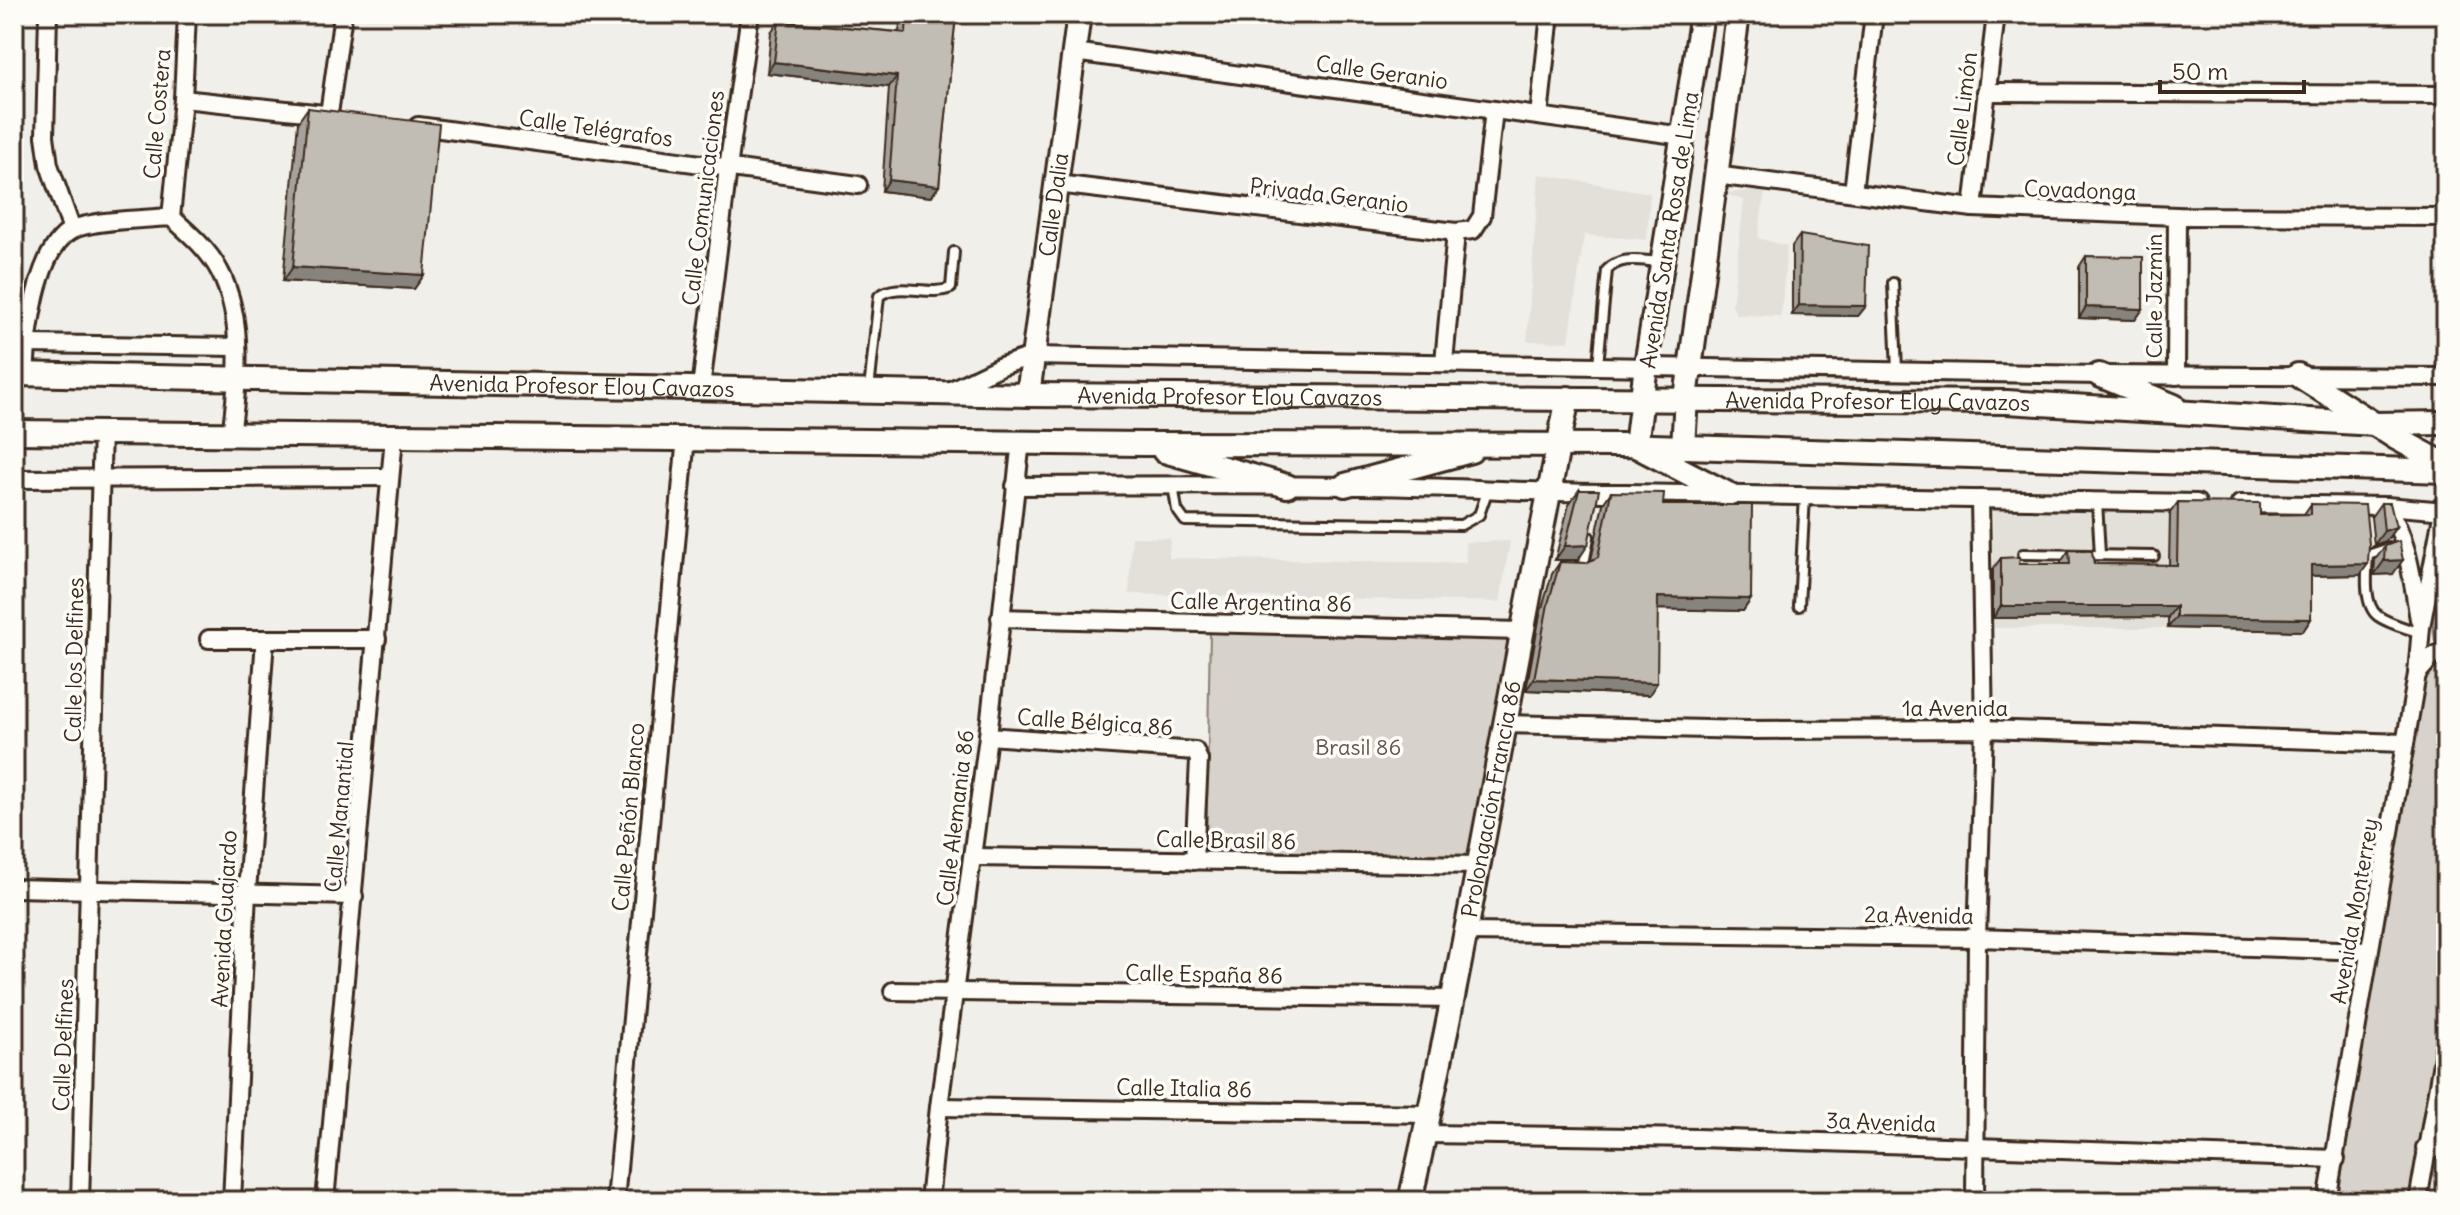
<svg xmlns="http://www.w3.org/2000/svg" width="2460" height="1215" viewBox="0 0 2460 1215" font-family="Delius,sans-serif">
  <rect width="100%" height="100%" fill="#f1efea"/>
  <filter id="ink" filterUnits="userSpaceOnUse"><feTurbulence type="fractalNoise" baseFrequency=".0125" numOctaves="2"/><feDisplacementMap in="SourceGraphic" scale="16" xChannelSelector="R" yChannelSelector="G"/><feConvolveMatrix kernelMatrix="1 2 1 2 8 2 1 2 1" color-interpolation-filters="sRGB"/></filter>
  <g filter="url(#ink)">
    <!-- built -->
    <g fill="#e3e0da">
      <polygon points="1539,174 1650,193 1647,240 1584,235 1569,342 1527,341"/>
      <polygon points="1765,191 1758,238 1787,246 1781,316 1737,315 1732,306 1744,200 1720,193"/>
      <polygon points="1993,510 2170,511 2168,628 1992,628"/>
      <polygon points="1132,537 1170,538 1169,558 1466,563 1465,542 1510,541 1500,602 1129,594"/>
    </g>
    <!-- green -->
    <g fill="#d7d2cc" stroke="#897e75" stroke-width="2">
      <polygon points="2446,517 2446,638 2435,641 2431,609"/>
      <polygon points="1210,631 1511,637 1470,862 1206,854"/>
      <polygon points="2446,650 2446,1056 2421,1201 2324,1201 2417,674"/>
    </g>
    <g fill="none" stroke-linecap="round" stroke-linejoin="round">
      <!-- lane casing -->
      <g stroke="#3b2a1e" stroke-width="14">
        <g id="lane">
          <polyline points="1893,283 1897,370"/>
          <path d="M1598 365 1607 270C1621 255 1641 261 1660 262"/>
          <path d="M869 390 879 296C899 281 928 297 951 288L954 252"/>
          <polyline points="1173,485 1177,510 1185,521 1461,525 1479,515 1488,489"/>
          <polyline points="2097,502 2100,555"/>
          <path d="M2389 548 2368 555C2367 571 2363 605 2378 616 2389 624 2407 628 2420 633"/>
          <polyline points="2023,554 2154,556"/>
          <polyline points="1578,567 1584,564 1589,537"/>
          <polyline points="1799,606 1805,496"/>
        </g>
      </g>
      <!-- street casing -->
      <g stroke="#3b2a1e" stroke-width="22">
        <g id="street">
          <polyline points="48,14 45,136 49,165 72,230"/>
          <polyline points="1074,52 1683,136"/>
          <polyline points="1986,92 2446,95"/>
          <polyline points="183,99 324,114"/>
          <polyline points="329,114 343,14"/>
          <polyline points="1539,116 1550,14"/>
          <polyline points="418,126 858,185"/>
          <polyline points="1715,175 1973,208 2177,216 2446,217"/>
          <polyline points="1057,184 1456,232 1473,230 1482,216 1494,110"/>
          <polyline points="1853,192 1874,14"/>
          <polyline points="1973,208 1996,14"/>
          <polyline points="171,217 183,99 187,14"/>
          <polyline points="26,344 237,347"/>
          <polyline points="1444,362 1456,232"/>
          <path d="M25 374C27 337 35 250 72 230 90 220 148 219 171 217 189 233 209 250 220 272 245 320 238 384 231 435"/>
          <polyline points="2176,376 2177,216"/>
          <polyline points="701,388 728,168 750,14"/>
          <polyline points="949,391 1001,366 1032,356 2099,375 2446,377"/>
          <polyline points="14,479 389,477"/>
          <path d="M1015 486C1147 485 1279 484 1412 487 1483 488 1553 494 1625 493L2197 503"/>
          <polyline points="2240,504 2386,506 2446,511"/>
          <path d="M2386 506C2409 539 2412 580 2419 619"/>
          <polyline points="1000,618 1521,631"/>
          <polyline points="209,639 377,639"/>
          <polyline points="2417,674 2432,657 2446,650"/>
          <polyline points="1504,724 1747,730 1984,729 2405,743"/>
          <polyline points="988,736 1195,751 1199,760 1194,861"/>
          <polyline points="973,857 1479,865"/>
          <polyline points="14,888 354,896"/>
          <polyline points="1467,932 1977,938 2369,951"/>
          <polyline points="893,991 1453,999"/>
          <polyline points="939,1107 1429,1114"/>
          <polyline points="1425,1134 1698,1138 2336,1159"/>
          <polyline points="2425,1148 2446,1149"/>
          <polyline points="80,1201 102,431"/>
          <polyline points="232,1201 247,892 265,639"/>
          <polyline points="325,1201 394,437"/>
          <polyline points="615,1201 686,437"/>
          <polyline points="929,1201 939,1107 988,736 1021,441"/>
          <polyline points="1975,1201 1977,938 1984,729 1980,499"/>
          <polyline points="2327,1201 2417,674 2421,627 2443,511"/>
          <polyline points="2418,1201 2446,1039"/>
        </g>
      </g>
      <!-- secondary casing -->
      <g stroke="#3b2a1e" stroke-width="28">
        <g id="secondary">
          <polyline points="1702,14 1646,365 1636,446 1728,494"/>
          <path id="s1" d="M14 374 1028 395 2007 402 2375 424 2446 423"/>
          <polyline points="2099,375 2174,406"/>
          <polyline points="2298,375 2396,438 2446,465"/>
          <path id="s2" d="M1028 395 1079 14"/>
          <polyline points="14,432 1143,444 1621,445 2446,471"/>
          <polyline points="1683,446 1686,398 1738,14"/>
          <polyline points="1164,451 1287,486"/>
          <polyline points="1345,485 1471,451"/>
          <polyline points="2443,511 2446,506"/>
          <path id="s3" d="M1410 1201C1470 935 1513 665 1568 398"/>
        </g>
      </g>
      <!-- lane -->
      <use href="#lane" stroke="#fdfcf7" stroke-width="8"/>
      <!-- street -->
      <use href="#street" stroke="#fdfcf7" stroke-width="16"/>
      <!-- secondary -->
      <use href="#secondary" stroke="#fdfcf7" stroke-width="22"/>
    </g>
    <!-- wall -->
    <g fill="#a6a29b" stroke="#3b2a1e" stroke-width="2">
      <polygon points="901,14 956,14 939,186 931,197 882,191 889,87 767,73 771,32 779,21 899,32"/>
      <polygon points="308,108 424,275 414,289 283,281 298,122"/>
      <polygon points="1800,235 1866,306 1858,316 1792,315 1792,246"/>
      <polygon points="2086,256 2143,309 2135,320 2079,318 2079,267"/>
      <polygon points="1579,490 1578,560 1555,560 1569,504"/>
      <polygon points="1611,492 1663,505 1751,599 1743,611 1658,609 1649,695 1526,690 1540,615 1552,574 1560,562 1586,563 1591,560 1603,504"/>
      <polygon points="2178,502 2260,515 2304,514 2311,504 2360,575 2311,576 2311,619 2303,631 2168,628 2168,617 1993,618 1993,569 2001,558 2019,564 2061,564 2061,562 2069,550 2094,564 2169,565 2170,513"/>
      <polygon points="2381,503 2396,527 2386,541 2374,545 2371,517"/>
      <polygon points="2385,546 2393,574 2374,575 2375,560"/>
    </g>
    <!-- shaded-wall -->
    <g fill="#87847e" stroke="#3b2a1e" stroke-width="2">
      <polygon points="774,62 897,76 889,87 767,73"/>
      <polygon points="889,180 939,186 931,197 882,191"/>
      <polygon points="293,267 424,275 414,289 283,281"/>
      <polygon points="1799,305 1866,306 1858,316 1792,315"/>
      <polygon points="2086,307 2143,309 2135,320 2079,318"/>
      <polygon points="2396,527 2386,541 2374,545 2384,531"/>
      <polygon points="1588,545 1578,560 1555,560 1565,546"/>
      <polygon points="2403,560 2393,574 2374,575 2384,561"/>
      <polygon points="2368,564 2360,575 2303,576 2311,565"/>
      <polygon points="1658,597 1751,599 1743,611 1650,609"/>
      <polygon points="2001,606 2176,606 2168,617 1993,618"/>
      <polygon points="2176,617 2311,619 2303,631 2168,628"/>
      <polygon points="1534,679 1657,683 1649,695 1526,690"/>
    </g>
    <!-- building -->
    <g fill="#c1bcb4" stroke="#3b2a1e" stroke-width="2">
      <polygon points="907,14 956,14 939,186 889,180 897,76 774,62 779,21 906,33"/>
      <polygon points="308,108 439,124 424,275 293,267"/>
      <polygon points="1800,235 1868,246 1866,306 1799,305"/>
      <polygon points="2086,256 2143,257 2143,309 2086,307"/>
      <polygon points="1579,490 1599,490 1588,545 1565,546"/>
      <polygon points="1611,492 1664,493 1663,505 1752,505 1751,599 1658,597 1657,683 1534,679 1548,604 1560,562 1586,563 1598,557"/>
      <polygon points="2178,502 2260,503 2260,515 2311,514 2311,504 2365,505 2369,544 2368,564 2311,565 2311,619 2176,617 2176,606 2001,606 2001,558 2020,557 2019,564 2070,564 2069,550 2092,551 2094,564 2177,565"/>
      <polygon points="2381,503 2390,503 2396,527 2384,531"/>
      <polygon points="2399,541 2403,560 2384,561 2385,546"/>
    </g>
  </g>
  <g text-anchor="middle" stroke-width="7" stroke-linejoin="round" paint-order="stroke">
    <!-- street labels -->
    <g font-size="22" fill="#3b2a1e" stroke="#fdfcf7">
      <text transform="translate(1382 72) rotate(8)" y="8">Calle Geranio</text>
      <text transform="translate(1962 109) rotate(-83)" y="8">Calle Limón</text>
      <text transform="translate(157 114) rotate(-85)" y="8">Calle Costera</text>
      <text transform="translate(596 128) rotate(8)" y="8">Calle Telégrafos</text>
      <text transform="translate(2080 190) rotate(2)" y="8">Covadonga</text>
      <text transform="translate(1329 195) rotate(7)" y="8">Privada Geranio</text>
      <text transform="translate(703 198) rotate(-83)" y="8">Calle Comunicaciones</text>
      <text dy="8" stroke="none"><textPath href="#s2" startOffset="192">Calle Dalia</textPath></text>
      <text transform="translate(1669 230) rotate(-81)" y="8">Avenida Santa Rosa de Lima</text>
      <text transform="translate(2154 296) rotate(-90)" y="8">Calle Jazmín</text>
      <text dy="8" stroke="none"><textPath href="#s1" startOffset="568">Avenida Profesor Eloy Cavazos</textPath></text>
      <text dy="8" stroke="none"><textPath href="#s1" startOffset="1216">Avenida Profesor Eloy Cavazos</textPath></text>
      <text dy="8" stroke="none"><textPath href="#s1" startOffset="1864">Avenida Profesor Eloy Cavazos</textPath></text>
      <text transform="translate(1261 602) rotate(1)" y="8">Calle Argentina 86</text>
      <text transform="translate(74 660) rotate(-89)" y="8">Calle los Delfines</text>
      <text x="1955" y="716">1a Avenida</text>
      <text transform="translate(1095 722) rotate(4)" y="8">Calle Bélgica 86</text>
      <text dy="8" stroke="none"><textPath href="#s3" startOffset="410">Prolongación Francia 86</textPath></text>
      <text transform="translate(339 817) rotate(-85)" y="8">Calle Manantial</text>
      <text transform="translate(628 817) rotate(-85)" y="8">Calle Peñón Blanco</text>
      <text transform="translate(955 818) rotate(-83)" y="8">Calle Alemania 86</text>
      <text transform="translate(1226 840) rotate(1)" y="8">Calle Brasil 86</text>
      <text transform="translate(2354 911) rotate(-80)" y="8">Avenida Monterrey</text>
      <text transform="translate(1919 915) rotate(1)" y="8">2a Avenida</text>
      <text transform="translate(224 919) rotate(-87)" y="8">Avenida Guajardo</text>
      <text transform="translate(1204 974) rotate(1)" y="8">Calle España 86</text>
      <text transform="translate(63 1045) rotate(-88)" y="8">Calle Delfines</text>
      <text transform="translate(1184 1088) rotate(1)" y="8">Calle Italia 86</text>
      <text transform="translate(1881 1122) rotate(2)" y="8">3a Avenida</text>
    </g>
    <!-- park labels -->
    <g font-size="22" fill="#62544a" stroke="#fdfcf7">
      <text x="1358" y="755">Brasil 86</text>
    </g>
  </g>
  <!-- margin -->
  <rect width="2460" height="1215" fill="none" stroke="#fdfcf7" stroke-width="48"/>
  <rect x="24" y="24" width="2412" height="1167" fill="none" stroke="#3b2a1e" stroke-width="3" filter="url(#ink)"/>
  <!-- scale -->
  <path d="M2160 80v12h144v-12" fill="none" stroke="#3b2a1e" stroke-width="4"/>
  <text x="2172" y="80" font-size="24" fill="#3b2a1e" stroke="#fdfcf7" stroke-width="6" paint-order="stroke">50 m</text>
</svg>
